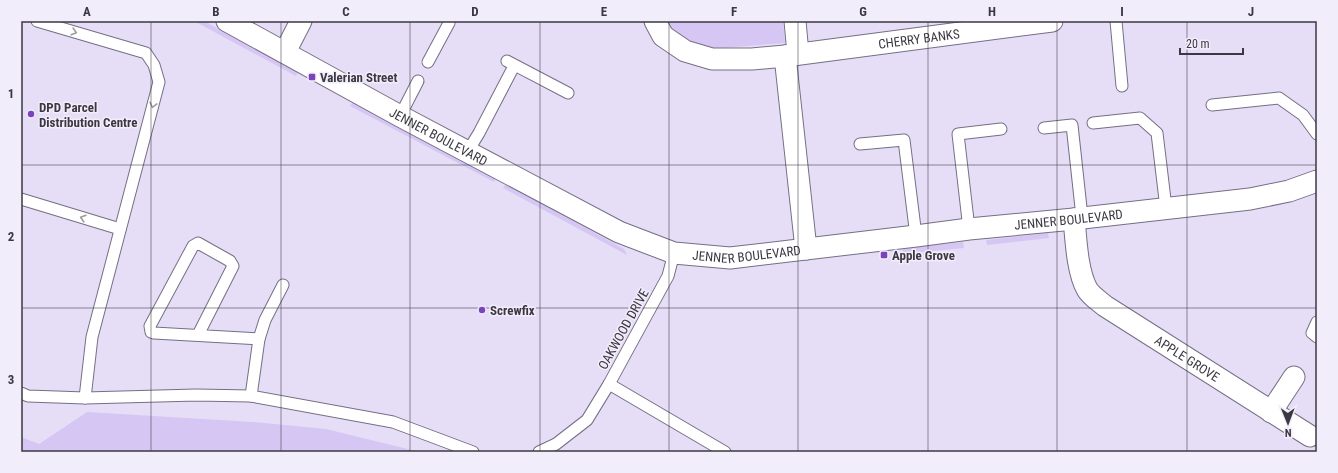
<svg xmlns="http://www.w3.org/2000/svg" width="1338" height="473" viewBox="0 0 1338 473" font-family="'Roboto Condensed',sans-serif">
  <rect width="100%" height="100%" fill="#e6def6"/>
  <!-- green -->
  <g fill="#d6c6f3">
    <polygon points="194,21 204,21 298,72 296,76"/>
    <polygon points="667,21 783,21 785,43 708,49 678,37 669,25"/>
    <polygon points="353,102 496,178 494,182 350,106"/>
    <polygon points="506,184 624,249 627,255 503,188"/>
    <polygon points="1048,233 1049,238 987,245 986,240"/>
    <polygon points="963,242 964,248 903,254 902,248"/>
    <polygon points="87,412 253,422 326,429 420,452 21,452 21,437 39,444"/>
  </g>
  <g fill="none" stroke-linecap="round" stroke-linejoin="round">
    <!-- lane casing -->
    <g stroke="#766e84" stroke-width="13">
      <g id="lane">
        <polyline points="37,21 146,53 154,65 159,82 92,337 85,398"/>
        <polyline points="1116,21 1122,86"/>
        <polyline points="507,61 568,93"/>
        <polyline points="428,62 449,23"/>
        <polyline points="1212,105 1279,98 1303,115 1317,134"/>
        <polyline points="400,116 418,81"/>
        <polyline points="1093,123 1140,118 1157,133 1166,208"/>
        <polyline points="1044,128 1072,125 1082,217"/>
        <polyline points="860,144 904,140 916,236"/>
        <polyline points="468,151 479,133 514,66"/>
        <polyline points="21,199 120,229"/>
        <polyline points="969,229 958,134 1001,129"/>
        <polyline points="674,253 668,276 609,384 725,452"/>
        <polyline points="1317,322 1312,333 1317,337"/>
        <polyline points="198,335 233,266 230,261 198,243 193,246 150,326 151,332 154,333 259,339"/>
        <polyline points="21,393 28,396 85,398 196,395 251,396 393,422 473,452"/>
        <polyline points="251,396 259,339 265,320 283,285"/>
        <polyline points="539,452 556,444 587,420 609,384"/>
      </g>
    </g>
    <!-- street casing -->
    <g stroke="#766e84" stroke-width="23">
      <g id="street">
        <path id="s1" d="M227 21 400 116 619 232 674 253 730 258 916 236 969 229 1074 219 1250 199 1289 191 1317 181"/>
        <path id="s2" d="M655 21 663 36 685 51 712 59H752L785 56 1052 21"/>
        <polyline points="795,21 798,54"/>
        <polyline points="285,52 301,21"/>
        <polyline points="785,56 806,249"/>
        <path id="s3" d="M1074 219C1076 239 1077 271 1087 289 1090 295 1099 301 1105 306L1310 436"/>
        <polyline points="1271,412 1294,377"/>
      </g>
    </g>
    <!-- lane -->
    <use href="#lane" stroke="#fff" stroke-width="11"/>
    <!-- street -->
    <use href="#street" stroke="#fff" stroke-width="21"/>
  </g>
  <!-- one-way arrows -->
  <defs><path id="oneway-chevron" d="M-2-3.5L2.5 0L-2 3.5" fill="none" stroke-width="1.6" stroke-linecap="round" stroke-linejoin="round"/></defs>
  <g stroke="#9e9ca0">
    <use href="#oneway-chevron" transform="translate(74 32) rotate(16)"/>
    <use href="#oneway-chevron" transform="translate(153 105) rotate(104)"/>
    <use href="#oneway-chevron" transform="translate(83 218) rotate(-163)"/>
  </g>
  <!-- grid -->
  <path fill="none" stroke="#3c3842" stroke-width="1" stroke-opacity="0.55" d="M151 21V452M281 21V452M410 21V452M540 21V452M669 21V452M798 21V452M928 21V452M1057 21V452M1187 21V452M21 165H1317M21 308H1317"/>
  <!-- markers -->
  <g fill="#7b44bb" stroke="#f2edfb" stroke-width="1.5">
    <rect x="308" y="73" width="8" height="8" rx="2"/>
    <circle cx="31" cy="114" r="4"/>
    <rect x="880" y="251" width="8" height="8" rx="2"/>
    <circle cx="482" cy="310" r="4"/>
  </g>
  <g text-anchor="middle" stroke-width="3" stroke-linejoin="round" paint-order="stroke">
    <!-- street labels -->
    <g font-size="13" fill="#3c3842" stroke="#f2edfb">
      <text dy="5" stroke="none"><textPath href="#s2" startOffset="280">CHERRY BANKS</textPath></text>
      <text dy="5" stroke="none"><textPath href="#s1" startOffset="241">JENNER BOULEVARD</textPath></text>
      <text dy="5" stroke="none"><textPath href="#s1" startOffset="901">JENNER BOULEVARD</textPath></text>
      <text dy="5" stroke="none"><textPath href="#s1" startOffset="577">JENNER BOULEVARD</textPath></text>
      <text transform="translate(623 329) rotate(-61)" y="5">OAKWOOD DRIVE</text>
      <text dy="5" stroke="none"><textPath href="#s3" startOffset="194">APPLE GROVE</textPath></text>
    </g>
    <!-- poi labels -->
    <g font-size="13" font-weight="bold" fill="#3c3842" stroke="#f2edfb" text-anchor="start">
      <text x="320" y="82">Valerian Street</text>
      <text x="39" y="112">DPD Parcel<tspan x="39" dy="15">Distribution Centre</tspan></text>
      <text x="892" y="260">Apple Grove</text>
      <text x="490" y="315">Screwfix</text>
    </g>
  </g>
  <!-- border -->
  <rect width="1338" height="473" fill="none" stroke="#f2edfb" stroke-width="44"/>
  <!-- north arrow -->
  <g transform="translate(1288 423) rotate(179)" stroke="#f2edfb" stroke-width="3" paint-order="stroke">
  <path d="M0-3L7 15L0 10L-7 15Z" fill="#3c3842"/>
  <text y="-6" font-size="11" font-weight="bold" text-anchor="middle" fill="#3c3842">N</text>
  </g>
  <!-- scale -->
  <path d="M1180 48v6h63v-6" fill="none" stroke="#3c3842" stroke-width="2"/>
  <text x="1186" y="48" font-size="12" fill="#3c3842" stroke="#f2edfb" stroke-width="3" paint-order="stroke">20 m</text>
  <rect x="22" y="22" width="1294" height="429" fill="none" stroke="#3c3842" stroke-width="1.5"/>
  <g font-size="13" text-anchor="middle" font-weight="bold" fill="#3c3842">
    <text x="87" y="16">A</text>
    <text x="216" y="16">B</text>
    <text x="346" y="16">C</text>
    <text x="475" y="16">D</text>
    <text x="604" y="16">E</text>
    <text x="734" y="16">F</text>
    <text x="863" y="16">G</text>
    <text x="992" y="16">H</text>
    <text x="1122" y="16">I</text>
    <text x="1251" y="16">J</text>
    <text x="11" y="98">1</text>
    <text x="11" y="241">2</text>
    <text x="11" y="384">3</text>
  </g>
</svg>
